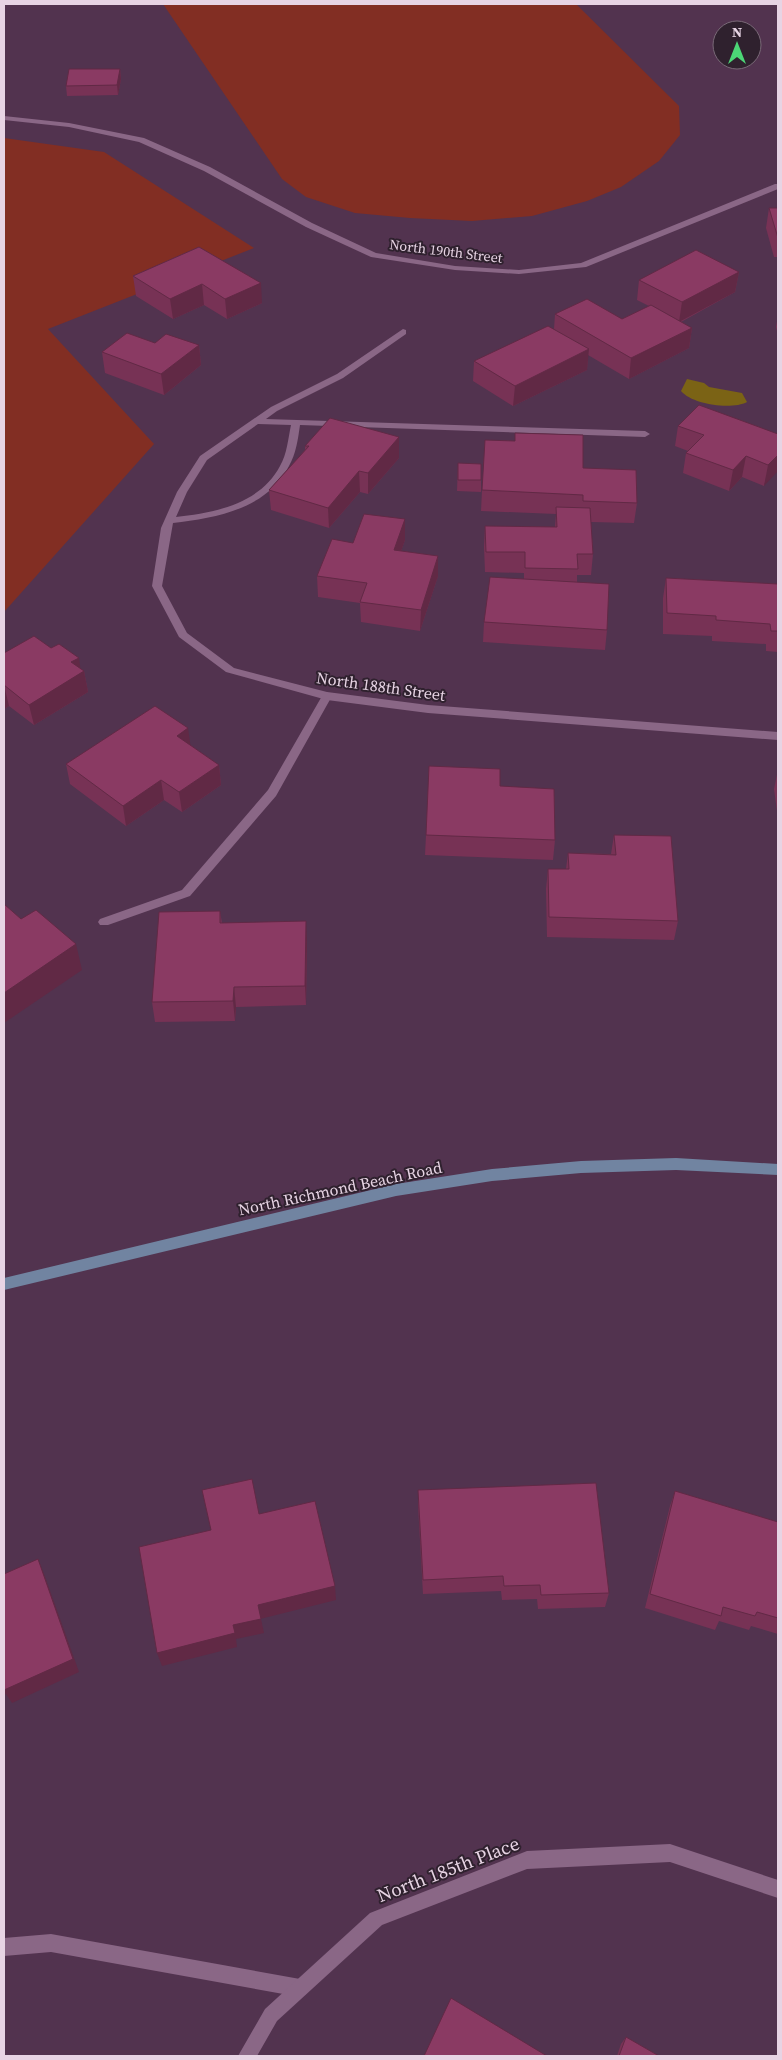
<svg xmlns="http://www.w3.org/2000/svg" width="782" height="2060" viewBox="0 0 782 2060" font-family="'Source Serif 4',serif">
  <rect width="100%" height="100%" fill="#52334f"/>
  <!-- green -->
  <g fill="#822e23">
    <polygon points="163,4 576,4 679,106 680,135 659,161 621,187 587,201 532,216 472,221 410,218 355,213 306,197 282,179"/>
    <polygon points="4,138 104,152 254,248 48,329 154,444 4,612"/>
  </g>
  <!-- water -->
  <path fill="#7b6315" d="M687 379 704 383 709 387 742 393 747 402C732 410 693 405 681 391Z"/>
  <g fill="none" stroke-linecap="round" stroke-linejoin="round">
    <!-- service -->
    <g fill="#8a6786" fill-rule="evenodd">
      <polygon points="327,692 332,696 276,796 190,896 108,925 100,925 98,922 100,919 182,890 268,790 322,696"/>
      <polygon points="51,1934 300,1979 306,1982 309,1988 306,1994 300,1997 51,1952 4,1956 4,1938"/>
    </g>
    <!-- minor -->
    <g fill="#8a6786" fill-rule="evenodd">
      <polygon points="4,116 69,123 144,138 210,167 312,223 376,253 455,266 519,270 581,263 775,184 778,184 778,189 586,267 519,274 455,270 371,257 306,227 204,171 139,142 69,127 4,120"/>
      <path d="M403 329 406 330V334L343 378 277 411 266 419 645 431 650 434 645 437 300 425C298 439 296 454 289 466 267 509 216 518 173 523L162 586 187 633 234 668 327 692 428 705 778 732V740L428 713 327 700 226 672 179 637 152 586 161 528 177 492 200 456 271 407 337 374ZM258 424 291 425C288 439 287 454 280 466 260 504 214 513 176 517L187 492 207 460Z"/>
      <polygon points="670,1844 778,1880 778,1898 670,1862 527,1869 382,1925 277,2021 257,2056 238,2056 265,2009 370,1913 527,1851"/>
    </g>
    <!-- secondary -->
    <polygon fill="#7184a1" fill-rule="evenodd" points="676,1158 778,1164 778,1175 676,1170 581,1173 492,1181 396,1196 4,1290 4,1278 396,1184 492,1169 581,1161"/>
  </g>
  <!-- wall -->
  <g fill="#773255">
    <polygon points="120,69 121,79 118,95 67,96 66,86"/>
    <polygon points="769,208 778,208 778,257 774,257 766,228"/>
    <polygon points="199,247 262,303 227,319 204,305 173,319 136,296 133,276"/>
    <polygon points="739,272 735,292 681,322 692,328 689,348 629,379 588,355 587,370 513,406 473,381 474,361 554,329 555,314 622,319 649,306 637,300 639,280"/>
    <polygon points="778,316 778,335 776,327"/>
    <polygon points="155,343 199,345 201,365 164,395 105,373 102,352"/>
    <polygon points="678,426 778,434 764,486 742,477 729,491 683,473 686,453 688,451 675,446"/>
    <polygon points="399,437 399,458 368,494 360,492 329,528 271,510 269,490 305,450 305,446"/>
    <polygon points="458,463 481,480 481,492 457,491"/>
    <polygon points="583,468 637,503 634,523 591,522 593,554 591,575 577,575 577,582 607,630 605,650 483,642 484,622 524,579 524,573 485,572 484,547 485,526 555,527 556,514 481,511 482,490"/>
    <polygon points="405,540 401,551 438,556 438,576 420,631 361,622 360,603 318,597 317,576 353,543"/>
    <polygon points="666,578 778,584 778,652 766,651 766,644 712,641 712,636 663,634 663,598"/>
    <polygon points="4,653 81,669 84,671 88,692 34,725 9,706 4,709"/>
    <polygon points="190,745 219,765 221,785 182,812 164,800 126,826 70,784 66,764"/>
    <polygon points="778,770 778,811 777,811 774,789"/>
    <polygon points="500,786 555,840 553,860 425,855 426,835"/>
    <polygon points="614,835 678,921 674,940 547,937 546,889 548,869 566,869 568,853 611,854"/>
    <polygon points="220,911 222,923 307,941 306,1005 236,1007 235,1021 155,1022 152,1002"/>
    <polygon points="418,1490 609,1593 605,1607 538,1609 537,1599 502,1600 501,1591 423,1594 418,1505"/>
    <polygon points="675,1491 778,1522 778,1634 751,1626 749,1630 719,1621 715,1630 645,1608 670,1506"/>
    <polygon points="626,2037 659,2056 617,2056 621,2044"/>
  </g>
  <!-- shaded-wall -->
  <g fill="#612945">
    <polygon points="120,69 121,79 118,95 117,85"/>
    <polygon points="739,272 735,292 679,322 682,302"/>
    <polygon points="261,283 262,303 227,319 225,299"/>
    <polygon points="202,284 204,305 173,319 170,299"/>
    <polygon points="692,328 689,348 629,379 631,358"/>
    <polygon points="199,345 201,365 164,395 161,374"/>
    <polygon points="589,349 587,370 513,406 515,386"/>
    <polygon points="399,437 399,458 368,494 368,473"/>
    <polygon points="778,455 778,471 764,486 768,465"/>
    <polygon points="746,456 742,477 729,491 733,470"/>
    <polygon points="359,471 360,492 329,528 328,508"/>
    <polygon points="405,519 405,540 394,571 394,550"/>
    <polygon points="438,556 438,576 420,631 421,610"/>
    <polygon points="79,658 81,673 84,671 88,692 34,725 29,705 71,662"/>
    <polygon points="4,685 9,706 4,709"/>
    <polygon points="188,728 191,749 177,736"/>
    <polygon points="219,765 221,785 182,812 179,792"/>
    <polygon points="161,780 164,800 126,826 123,806"/>
    <polygon points="306,921 307,941 306,1005 305,986"/>
    <polygon points="76,944 82,970 4,1023 4,993"/>
    <polygon points="234,987 236,1007 235,1021 233,1001"/>
    <polygon points="38,1559 44,1574 79,1672 12,1703 6,1694 4,1695 4,1685"/>
    <polygon points="335,1586 336,1600 260,1619 258,1605"/>
    <polygon points="261,1619 264,1633 236,1639 237,1647 162,1666 157,1653 233,1625"/>
  </g>
  <!-- building -->
  <g fill="#8a3a63" stroke="#612945">
    <polygon points="69,69 120,69 117,85 66,86"/>
    <polygon points="769,208 778,208 778,238"/>
    <polygon points="199,247 261,283 225,299 202,284 170,299 133,276"/>
    <polygon points="696,250 739,272 682,302 639,280"/>
    <polygon points="587,299 622,319 651,305 692,328 631,358 555,314"/>
    <polygon points="548,326 589,349 515,386 474,361"/>
    <polygon points="127,333 155,343 166,334 199,345 161,374 102,352"/>
    <polygon points="699,405 778,434 778,455 768,465 746,456 733,470 686,453 704,435 678,426"/>
    <polygon points="330,418 399,437 368,473 359,471 328,508 269,490 309,446 305,446"/>
    <polygon points="515,433 583,435 583,468 636,470 637,503 583,501 583,495 482,490 485,440 515,441"/>
    <polygon points="458,463 481,464 481,480 458,480"/>
    <polygon points="556,507 590,508 593,554 577,554 578,569 525,568 525,552 486,552 485,526 557,527"/>
    <polygon points="364,514 405,519 394,550 438,556 421,610 360,602 367,583 317,576 332,539 353,543"/>
    <polygon points="490,577 609,584 607,630 484,622"/>
    <polygon points="666,578 778,584 778,631 771,631 770,624 716,620 716,616 667,613"/>
    <polygon points="34,636 51,648 59,644 79,658 71,662 84,671 29,705 4,685 4,653"/>
    <polygon points="155,706 188,728 177,736 219,765 179,792 161,780 123,806 66,764"/>
    <polygon points="429,766 500,769 500,786 554,789 555,840 426,835"/>
    <polygon points="614,835 671,836 678,921 549,917 548,869 569,869 568,853 616,855"/>
    <polygon points="4,904 21,919 36,910 76,944 4,993"/>
    <polygon points="220,911 220,923 306,921 305,986 234,987 233,1001 152,1002 159,912"/>
    <polygon points="252,1479 259,1514 315,1501 335,1586 258,1605 261,1619 233,1625 235,1633 157,1653 139,1547 211,1530 202,1490"/>
    <polygon points="596,1483 609,1593 541,1595 540,1585 504,1586 503,1576 423,1580 418,1490"/>
    <polygon points="675,1491 778,1522 778,1618 757,1612 755,1616 723,1607 721,1616 650,1594"/>
    <polygon points="38,1559 73,1659 4,1690 4,1574"/>
    <polygon points="451,1998 547,2056 424,2056"/>
    <polygon points="626,2037 659,2056 619,2056"/>
  </g>
  <g text-anchor="middle" stroke-width="4" stroke-linejoin="round" paint-order="stroke">
    <!-- far-street labels -->
    <g font-size="14" fill="#e7d4e4" stroke="#2f212e">
      <text transform="translate(446 251) rotate(7)" y="5">North 190th Street</text>
    </g>
    <!-- street labels -->
    <g font-size="16" fill="#e7d4e4" stroke="#2f212e">
      <text transform="translate(381 686) rotate(8)" y="6">North 188th Street</text>
      <text transform="translate(340 1188) rotate(-12)" y="6">North Richmond Beach Road</text>
    </g>
    <!-- near-street labels -->
    <g font-size="19" fill="#e7d4e4" stroke="#2f212e">
      <text transform="translate(448 1869) rotate(-21)" y="7">North 185th Place</text>
    </g>
  </g>
  <!-- border -->
  <rect width="782" height="2060" fill="none" stroke="#e7d4e4" stroke-width="10"/>
  <!-- north arrow -->
  <g transform="translate(737 45)"><circle r="24" fill="#2f212e" stroke="#796977"/>
  <path d="M0-4L9 19L0 12L-9 19Z" fill="#4cd676"/>
  <text y="-8" font-size="14" font-weight="bold" text-anchor="middle" fill="#e7d4e4">N</text>
  </g>
</svg>
